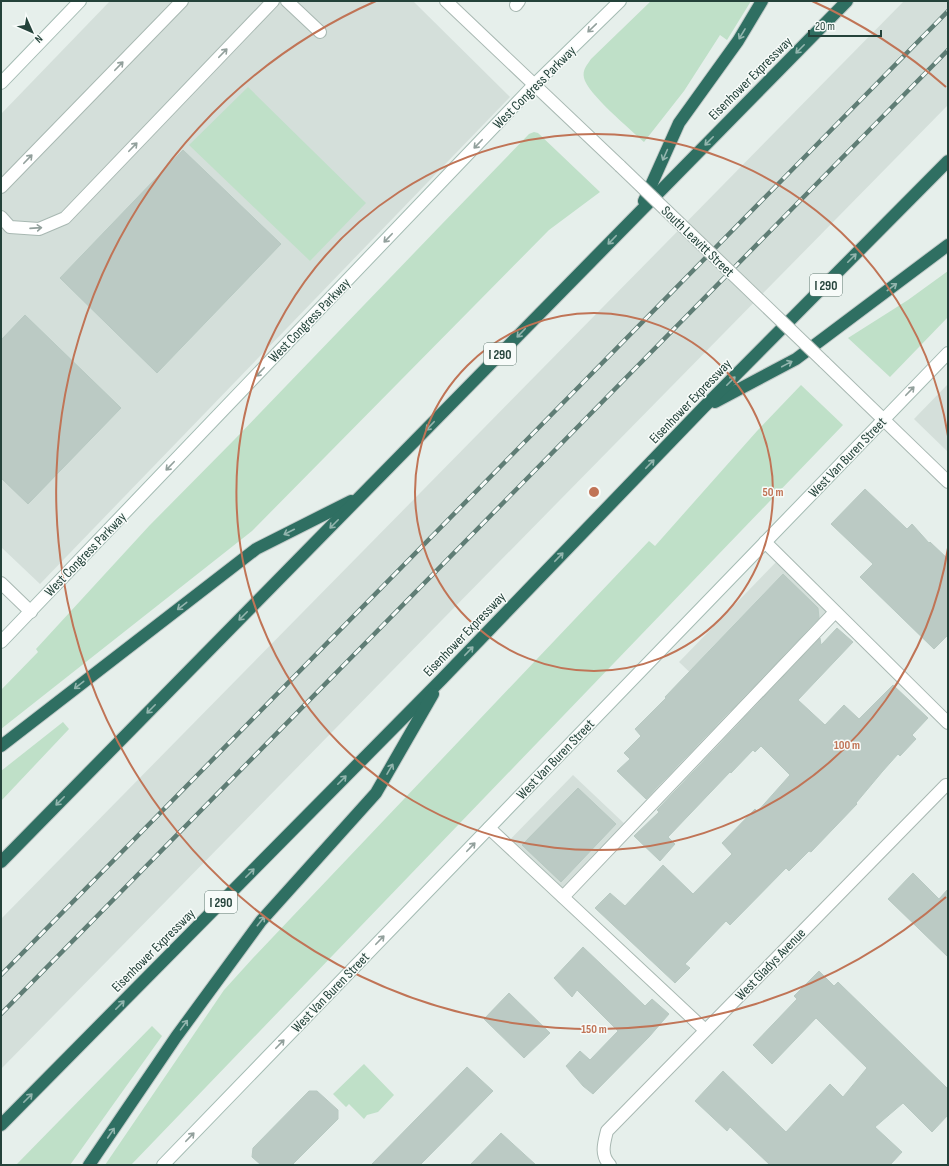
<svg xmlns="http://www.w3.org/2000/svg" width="949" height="1166" viewBox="0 0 949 1166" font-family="'Sofia Sans Condensed',sans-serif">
  <rect width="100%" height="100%" fill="#e6efeb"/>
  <!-- built -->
  <g fill="#d4dfda">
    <polygon points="110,1 413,1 510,97 40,584 1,547 1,114"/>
    <polygon points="904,1 948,1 948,105 1,1069 1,919"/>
    <polygon points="948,384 948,452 914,419"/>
    <polygon points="780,558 835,612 736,716 679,662"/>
    <polygon points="573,775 629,828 559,901 503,847"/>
  </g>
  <!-- green -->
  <g fill="#bfe0c8">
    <path d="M651 1H751L727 40 720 35 684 91 644 142C631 130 587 93 584 78 582 70 587 65 591 59Z"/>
    <polygon points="248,87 366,203 310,261 189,145"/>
    <polygon points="534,132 538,133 600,192 549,230 252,531 1,729 1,690 38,652 36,649 149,526 234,440 441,225 529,134"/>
    <polygon points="948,271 948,317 890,377 848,338 908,300"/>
    <polygon points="801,385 843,425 131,1165 105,1165 224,990 253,958 649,541 655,546 757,431"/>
    <polygon points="63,722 69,729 1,801 1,771"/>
    <polygon points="152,1026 162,1036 70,1165 16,1165"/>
    <polygon points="364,1064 394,1095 378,1112 367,1115 364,1119 349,1104 346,1107 333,1094"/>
  </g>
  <!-- building -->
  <g fill="#bbcac4" stroke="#b8c9c2">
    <polygon points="183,150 281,244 157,373 60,278"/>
    <polygon points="25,315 121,408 28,504 1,478 1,340"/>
    <polygon points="865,489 907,529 912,524 929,543 930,542 948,559 948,635 934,649 860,577 873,564 831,524"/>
    <polygon points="783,574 818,608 819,618 646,799 617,771 630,759 624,753 641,736 635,729 666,698 665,697"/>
    <polygon points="837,628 853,642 798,700 825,725 844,705 859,719 893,685 928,718 912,735 916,739 900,756 898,754 882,772 856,803 857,804 811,852 809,851 789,871 786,868 730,925 726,921 685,964 690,968 675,983 595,908 610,893 625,906 663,865 693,894 732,854 722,843 755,809 757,812 790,775 761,746 755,752 753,750 731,773 730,772 668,837 675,844 660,861 634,836 659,812 657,810 820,638 821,645"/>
    <polygon points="578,788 616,824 561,882 522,845"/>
    <polygon points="913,873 939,899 948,889 948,957 888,899"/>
    <polygon points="583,947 645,1006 652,999 669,1014 649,1037 593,1094 583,1086 566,1066 580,1051 590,1060 618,1031 577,990 572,997 554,978"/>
    <polygon points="819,971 834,986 838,982 948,1089 948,1115 932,1132 903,1103 875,1127 902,1152 890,1165 770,1165 730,1127 727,1131 695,1101 723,1071 786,1132 830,1084 843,1097 867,1068 816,1018 772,1064 753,1045 797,999 794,996"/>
    <polygon points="509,993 550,1033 524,1058 484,1019"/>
    <polygon points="467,1067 493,1091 420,1165 371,1165"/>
    <polygon points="309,1091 317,1091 338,1110 338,1119 292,1165 261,1165 252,1157 253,1148"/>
    <polygon points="501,1133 536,1165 470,1165"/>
  </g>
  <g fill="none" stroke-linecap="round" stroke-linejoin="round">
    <!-- lane casing -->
    <g stroke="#a8b8b2" stroke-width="14">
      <g id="lane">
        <polyline points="287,1 320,32"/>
        <polyline points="516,5 519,1"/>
        <polyline points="1,187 182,1"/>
        <polyline points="1,217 10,227 39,229 65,218 273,1"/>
        <polyline points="765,542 948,723"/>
        <polyline points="489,828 705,1030"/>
        <polyline points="563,897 835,612"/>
      </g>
    </g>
    <!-- street casing -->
    <g stroke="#a8b8b2" stroke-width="14">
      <g id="street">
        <polyline points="446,1 620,166"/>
        <polyline points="824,362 948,482"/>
        <polyline points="1,583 31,612"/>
        <path d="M610 1165C600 1155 604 1143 607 1131L946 785"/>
      </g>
    </g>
    <!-- secondary casing -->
    <g stroke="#a4bbb3" stroke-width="14">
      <g id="secondary">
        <polyline points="1,83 80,1"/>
        <polyline points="1,642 534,85 620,1"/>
        <polyline points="163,1165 948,353"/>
      </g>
    </g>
    <!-- highway casing -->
    <g stroke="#c2cac8" stroke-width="14">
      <g id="highway">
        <polyline points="644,201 679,123 738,41 762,1"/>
        <polyline points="715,402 796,359 948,245"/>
        <polyline points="1,746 256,549 351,501"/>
        <polyline points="1,862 847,1"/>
        <polyline points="1,1125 442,679 703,408 948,161"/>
        <polyline points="89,1165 176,1037 261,921 376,793 433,694"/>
      </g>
    </g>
    <!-- lane -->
    <use href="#lane" stroke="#fff" stroke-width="12"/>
    <!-- street -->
    <use href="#street" stroke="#fff" stroke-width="12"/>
    <!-- secondary -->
    <use href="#secondary" stroke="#fff" stroke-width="12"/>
    <!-- highway -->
    <use href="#highway" stroke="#2f6f62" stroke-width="12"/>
    <!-- rail casing -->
    <g stroke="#5f7d75" stroke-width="4.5">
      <g id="rail">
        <polyline points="1,975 948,11"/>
        <polyline points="1,1014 948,50"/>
      </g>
    </g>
    <!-- rail -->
    <use href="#rail" stroke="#f7fbf9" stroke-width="3" stroke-dasharray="9" stroke-linecap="butt"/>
    <!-- street-bridge casing -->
    <g stroke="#a8b8b2" stroke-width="14" stroke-linecap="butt">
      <polyline id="street-bridge" points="620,166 824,362"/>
    </g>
    <!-- street-bridge -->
    <use href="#street-bridge" stroke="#fff" stroke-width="12"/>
  </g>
  <!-- one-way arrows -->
  <defs><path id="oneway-shaft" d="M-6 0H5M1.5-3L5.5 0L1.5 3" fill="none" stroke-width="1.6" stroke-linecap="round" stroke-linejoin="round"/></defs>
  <g stroke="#92a09c">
    <use href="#oneway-shaft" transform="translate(592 28) rotate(136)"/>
    <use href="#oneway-shaft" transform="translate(223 53) rotate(-46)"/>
    <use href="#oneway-shaft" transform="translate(119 66) rotate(-46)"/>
    <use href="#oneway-shaft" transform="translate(478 144) rotate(134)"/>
    <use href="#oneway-shaft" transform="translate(133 147) rotate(-46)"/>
    <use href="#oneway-shaft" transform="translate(28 159) rotate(-46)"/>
    <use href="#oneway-shaft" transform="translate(36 228) rotate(-4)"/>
    <use href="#oneway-shaft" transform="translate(388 238) rotate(134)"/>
    <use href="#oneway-shaft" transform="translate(260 372) rotate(134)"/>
    <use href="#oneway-shaft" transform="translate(910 391) rotate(-46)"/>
    <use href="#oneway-shaft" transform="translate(170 466) rotate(134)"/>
    <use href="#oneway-shaft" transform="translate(471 847) rotate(-46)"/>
    <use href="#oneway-shaft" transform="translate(380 940) rotate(-46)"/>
    <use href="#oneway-shaft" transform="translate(280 1044) rotate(-46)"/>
    <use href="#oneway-shaft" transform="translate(190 1137) rotate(-46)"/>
  </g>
  <g stroke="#93b5ae">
    <use href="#oneway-shaft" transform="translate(742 34) rotate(121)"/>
    <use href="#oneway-shaft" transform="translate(800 49) rotate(135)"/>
    <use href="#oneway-shaft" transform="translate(709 141) rotate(135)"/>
    <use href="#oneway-shaft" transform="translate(665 155) rotate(114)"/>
    <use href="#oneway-shaft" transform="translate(612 240) rotate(134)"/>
    <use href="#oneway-shaft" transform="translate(852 258) rotate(-45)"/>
    <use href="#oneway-shaft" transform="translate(892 287) rotate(-37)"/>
    <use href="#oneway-shaft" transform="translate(521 333) rotate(134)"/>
    <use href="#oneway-shaft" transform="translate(787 364) rotate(-28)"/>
    <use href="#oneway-shaft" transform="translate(731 381) rotate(-45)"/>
    <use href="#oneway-shaft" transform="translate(430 426) rotate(134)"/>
    <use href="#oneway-shaft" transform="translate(650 464) rotate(-46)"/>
    <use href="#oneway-shaft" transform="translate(334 524) rotate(135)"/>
    <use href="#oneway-shaft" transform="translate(289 532) rotate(153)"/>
    <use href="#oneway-shaft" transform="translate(559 557) rotate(-46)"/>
    <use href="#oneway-shaft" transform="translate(182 606) rotate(142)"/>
    <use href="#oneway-shaft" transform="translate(243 616) rotate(135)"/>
    <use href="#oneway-shaft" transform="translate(469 651) rotate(-46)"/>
    <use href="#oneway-shaft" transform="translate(79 685) rotate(142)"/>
    <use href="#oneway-shaft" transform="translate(151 709) rotate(135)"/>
    <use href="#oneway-shaft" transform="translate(390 769) rotate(-60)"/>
    <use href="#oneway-shaft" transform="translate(342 780) rotate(-45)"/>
    <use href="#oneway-shaft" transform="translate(60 801) rotate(135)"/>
    <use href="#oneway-shaft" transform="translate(250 873) rotate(-45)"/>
    <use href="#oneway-shaft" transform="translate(261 921) rotate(-51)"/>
    <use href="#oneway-shaft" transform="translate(120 1005) rotate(-45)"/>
    <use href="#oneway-shaft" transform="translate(184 1025) rotate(-54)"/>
    <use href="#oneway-shaft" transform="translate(28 1098) rotate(-45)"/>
    <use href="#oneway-shaft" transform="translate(111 1133) rotate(-56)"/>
  </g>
  <!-- distance rings -->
  <g fill="none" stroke="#c07456" stroke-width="2">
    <circle cx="594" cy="492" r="179"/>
    <path d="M948 548A358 358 0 1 1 948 436"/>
    <path d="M946 897A537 537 0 1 1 376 1M812 1A537 537 0 0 1 946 87"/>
  </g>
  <g text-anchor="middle" stroke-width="3" stroke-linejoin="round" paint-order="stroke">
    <!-- shield labels -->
    <g fill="#f7fbf9" stroke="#637a73" stroke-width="1">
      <rect x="810" y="274" width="32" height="22" rx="3"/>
      <rect x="484" y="343" width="32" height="22" rx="3"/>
      <rect x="205" y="891" width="32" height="22" rx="3"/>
    </g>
    <g font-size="13" font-weight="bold" fill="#24423a">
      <text x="826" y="290">I 290</text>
      <text x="500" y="359">I 290</text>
      <text x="221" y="907">I 290</text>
    </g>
    <!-- street labels -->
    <g font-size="14" fill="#24423a" stroke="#f7fbf9">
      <text transform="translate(750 78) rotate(-45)" y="5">Eisenhower Expressway</text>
      <text transform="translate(534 87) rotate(-45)" y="5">West Congress Parkway</text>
      <text transform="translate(698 241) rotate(44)" y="5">South Leavitt Street</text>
      <text transform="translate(309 320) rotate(-46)" y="5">West Congress Parkway</text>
      <text transform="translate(690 401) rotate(-46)" y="5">Eisenhower Expressway</text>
      <text transform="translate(847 457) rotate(-46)" y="5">West Van Buren Street</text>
      <text transform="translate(85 554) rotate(-46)" y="5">West Congress Parkway</text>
      <text transform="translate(464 634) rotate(-46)" y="5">Eisenhower Expressway</text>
      <text transform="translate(555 759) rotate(-46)" y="5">West Van Buren Street</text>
      <text transform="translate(153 950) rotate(-45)" y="5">Eisenhower Expressway</text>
      <text transform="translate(770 964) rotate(-46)" y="5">West Gladys Avenue</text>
      <text transform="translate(330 992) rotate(-46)" y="5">West Van Buren Street</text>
    </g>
  </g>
  <circle cx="594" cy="492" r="6" fill="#c07456" stroke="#f7fbf9" stroke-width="2"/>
  <g font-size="12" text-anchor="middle" font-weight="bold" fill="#c07456" stroke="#f7fbf9" stroke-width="3" stroke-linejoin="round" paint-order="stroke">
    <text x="773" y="496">50 m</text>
    <text x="847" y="749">100 m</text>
    <text x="594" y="1033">150 m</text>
  </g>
  <!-- border -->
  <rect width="949" height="1166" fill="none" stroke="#24423a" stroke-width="4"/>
  <!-- north arrow -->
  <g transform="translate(32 32) rotate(135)" stroke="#f7fbf9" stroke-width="3" paint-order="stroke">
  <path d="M0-3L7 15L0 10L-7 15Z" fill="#24423a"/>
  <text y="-6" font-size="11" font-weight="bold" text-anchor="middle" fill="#24423a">N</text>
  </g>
  <!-- scale -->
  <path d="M809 30v6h72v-6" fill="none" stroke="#24423a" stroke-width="2"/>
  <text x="815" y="30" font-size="12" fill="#24423a" stroke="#f7fbf9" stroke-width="3" paint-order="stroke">20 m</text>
</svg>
